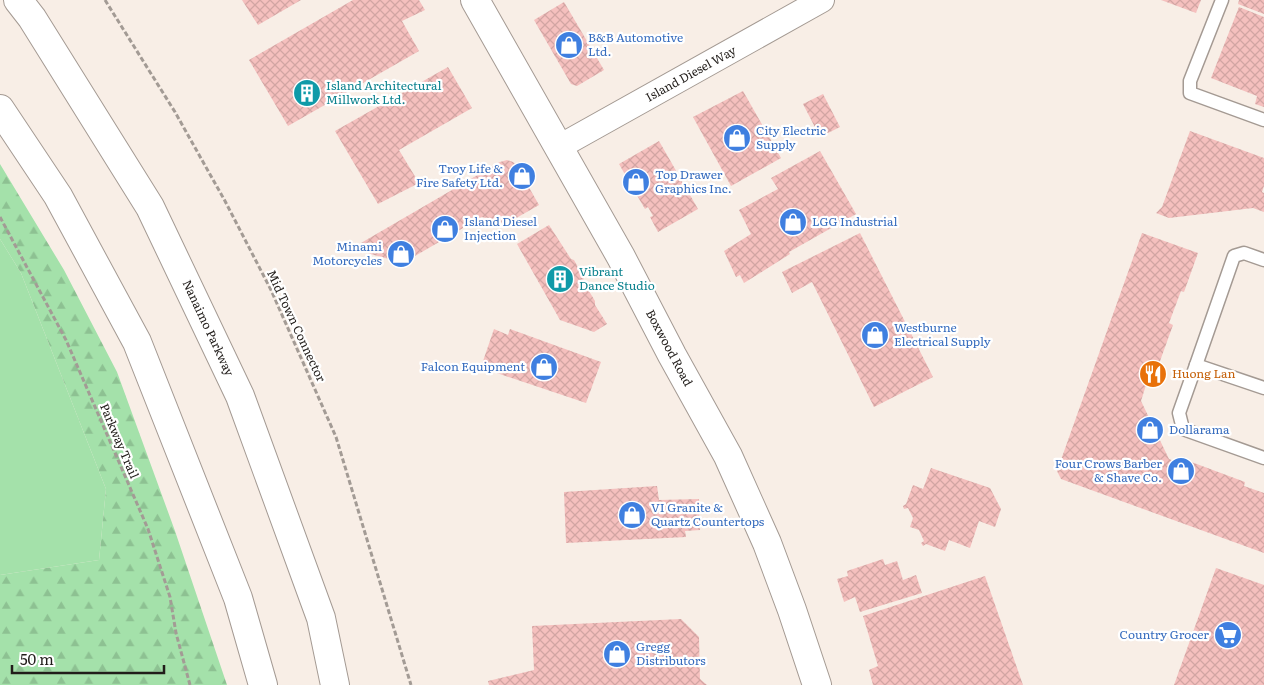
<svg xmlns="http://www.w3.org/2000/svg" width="1264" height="685" viewBox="0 0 1264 685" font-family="Literata,serif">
  <defs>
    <pattern id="forest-firs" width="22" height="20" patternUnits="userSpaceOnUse" patternTransform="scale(1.25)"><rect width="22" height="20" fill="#a4e1aa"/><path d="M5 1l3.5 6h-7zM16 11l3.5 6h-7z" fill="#8dc192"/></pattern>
    <pattern id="building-cross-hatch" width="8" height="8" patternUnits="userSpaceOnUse" patternTransform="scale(1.25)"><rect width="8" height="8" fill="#f5c0be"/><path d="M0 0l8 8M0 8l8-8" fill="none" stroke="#d2a5a3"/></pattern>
  </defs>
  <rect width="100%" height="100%" fill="#f8eee6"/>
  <!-- green -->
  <polygon fill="#a4e1aa" points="0,239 21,273 106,489 99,560 0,575"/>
  <!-- forest -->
  <polygon fill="url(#forest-firs)" points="0,164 64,270 117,372 175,531 227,685 0,685 0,575 99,560 106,489 21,273 0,239"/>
  <!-- building -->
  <g fill="url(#building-cross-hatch)">
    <polygon points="242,0 301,0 258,25"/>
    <polygon points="353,0 419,0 425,10 402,21 419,51 288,126 249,60"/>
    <polygon points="1161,0 1201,0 1196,13"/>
    <polygon points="1239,0 1264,0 1264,14 1238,4"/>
    <polygon points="564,2 604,70 577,86 571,84 534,20"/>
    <polygon points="1239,7 1264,17 1264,107 1255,104 1257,96 1211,78"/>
    <polygon points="448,67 472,108 399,150 419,183 378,204 335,131"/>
    <polygon points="743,91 781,158 731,186 693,117"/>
    <polygon points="823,94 840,127 820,137 803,104"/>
    <polygon points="1190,131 1264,158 1264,186 1262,192 1264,193 1264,212 1253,208 1169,218 1156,213 1162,207"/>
    <polygon points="659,141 698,209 658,232 650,217 653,216 648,207 645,209 632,187 635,185 630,177 627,178 619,164"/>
    <polygon points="820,151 856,214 789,252 790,254 744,283 740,275 736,277 724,251 751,234 739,210 778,189 771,178"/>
    <polygon points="507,160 513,162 521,169 528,180 527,184 539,205 506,224 482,217 403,263 367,253 361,243 500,162"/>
    <polygon points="549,225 571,259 574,260 584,278 583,281 595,301 595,305 607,324 594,332 560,320 517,244"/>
    <polygon points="860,233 933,377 874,407 812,282 792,293 782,272"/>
    <polygon points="1142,233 1198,253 1184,292 1181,291 1169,323 1173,325 1151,386 1146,385 1141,401 1169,459 1184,465 1186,460 1245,482 1244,486 1264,493 1264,553 1061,479 1057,471"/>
    <polygon points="494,329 508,335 510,329 601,362 586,403 494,372 495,369 482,364"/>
    <polygon points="931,468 990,488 1001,509 995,527 979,521 970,548 949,540 945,551 926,544 923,546 921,543 924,541 919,530 910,527 913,518 908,508 904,509 903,506 906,504 913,485 923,489"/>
    <polygon points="657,486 659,500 699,499 700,530 685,531 686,537 566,543 564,492"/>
    <polygon points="883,559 885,565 897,561 903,580 916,575 922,593 860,612 855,597 844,602 837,579 848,576 847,571"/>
    <polygon points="1216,568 1264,585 1264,685 1174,685"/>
    <polygon points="985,576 1023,685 873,685 869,670 878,666 863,616"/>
    <polygon points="681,619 699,637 700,679 707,685 489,685 488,681 534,670 532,626"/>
  </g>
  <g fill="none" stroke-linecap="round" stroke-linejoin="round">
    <!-- lane casing -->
    <g stroke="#a49a93" stroke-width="15">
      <g id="lane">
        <polyline points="1222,0 1190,81 1190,93 1264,120"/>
        <polyline points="1264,260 1244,253 1234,256 1196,365 1264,388"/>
        <polyline points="1196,365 1179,413 1183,429 1264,458"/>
      </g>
    </g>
    <!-- street casing -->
    <g stroke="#a49a93" stroke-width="26">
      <polyline id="street" points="559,147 822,0"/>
    </g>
    <!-- secondary casing -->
    <g stroke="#a49a93" stroke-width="30">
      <polyline id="secondary" points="475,0 621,257 672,355 728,456 767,543 792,610 817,685"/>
    </g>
    <!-- highway casing -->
    <g stroke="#a49a93" stroke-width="30">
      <g id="highway">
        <polyline points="18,0 32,18 150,207 240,396 321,618 335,685"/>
        <polyline points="0,109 58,196 137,342 238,598 263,685"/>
      </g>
    </g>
    <!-- path -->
    <g stroke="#a39b95" stroke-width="3" stroke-dasharray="5 2.5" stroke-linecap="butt">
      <polyline points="105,0 175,112 225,201 271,290 336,437 411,685"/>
      <polyline points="0,217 66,340 148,529 170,597 176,633 190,685"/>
    </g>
    <!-- lane -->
    <use href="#lane" stroke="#fff" stroke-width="12"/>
    <!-- street -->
    <use href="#street" stroke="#fff" stroke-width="24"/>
    <!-- secondary -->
    <use href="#secondary" stroke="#fff" stroke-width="28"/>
    <!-- highway -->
    <use href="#highway" stroke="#fff" stroke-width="28"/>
  </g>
  <!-- icons -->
  <defs>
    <g id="shop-disc" transform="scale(1.4375)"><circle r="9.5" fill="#3f7fe0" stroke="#fff"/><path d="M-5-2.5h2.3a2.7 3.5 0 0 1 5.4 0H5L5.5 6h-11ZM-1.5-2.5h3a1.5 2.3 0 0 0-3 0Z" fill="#fff"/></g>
    <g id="building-disc" transform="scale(1.4375)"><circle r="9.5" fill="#0f9aa8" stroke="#fff"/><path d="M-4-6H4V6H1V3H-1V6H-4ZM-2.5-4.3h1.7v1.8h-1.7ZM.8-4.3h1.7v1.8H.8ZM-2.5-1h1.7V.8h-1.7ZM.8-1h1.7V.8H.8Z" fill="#fff"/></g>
    <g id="restaurant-disc" transform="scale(1.4375)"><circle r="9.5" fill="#e8710a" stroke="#fff"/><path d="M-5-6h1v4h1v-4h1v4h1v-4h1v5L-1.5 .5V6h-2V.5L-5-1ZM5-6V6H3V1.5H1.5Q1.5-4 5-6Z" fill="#fff"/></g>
    <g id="supermarket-disc" transform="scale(1.4375)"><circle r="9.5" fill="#3f7fe0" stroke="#fff"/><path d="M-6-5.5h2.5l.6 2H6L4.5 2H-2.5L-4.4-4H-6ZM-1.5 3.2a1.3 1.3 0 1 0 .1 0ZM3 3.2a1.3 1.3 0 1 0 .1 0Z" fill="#fff"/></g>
  </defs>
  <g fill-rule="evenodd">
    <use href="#shop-disc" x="569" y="45"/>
    <use href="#building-disc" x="307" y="93"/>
    <use href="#shop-disc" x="737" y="138"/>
    <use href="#shop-disc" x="522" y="176"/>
    <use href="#shop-disc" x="636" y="182"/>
    <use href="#shop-disc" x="793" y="222"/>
    <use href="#shop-disc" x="445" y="229"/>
    <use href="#shop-disc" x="401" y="254"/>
    <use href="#building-disc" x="560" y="279"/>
    <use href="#shop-disc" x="875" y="335"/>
    <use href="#shop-disc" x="544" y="367"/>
    <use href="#restaurant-disc" x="1153" y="374"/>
    <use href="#shop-disc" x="1150" y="430"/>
    <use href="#shop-disc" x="1181" y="471"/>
    <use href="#shop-disc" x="632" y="515"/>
    <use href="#supermarket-disc" x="1228" y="635"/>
    <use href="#shop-disc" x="617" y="654"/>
  </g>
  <g text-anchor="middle" stroke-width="4.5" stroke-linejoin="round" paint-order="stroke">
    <!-- shop labels -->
    <g font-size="12" fill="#366cbe" stroke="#fff" text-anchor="start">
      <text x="588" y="42">B&amp;B Automotive<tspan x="588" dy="14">Ltd.</tspan></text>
      <text x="756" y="135">City Electric<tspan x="756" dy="14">Supply</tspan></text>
      <text x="503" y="173" text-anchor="end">Troy Life &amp;<tspan x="503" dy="14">Fire Safety Ltd.</tspan></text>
      <text x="655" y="179">Top Drawer<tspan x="655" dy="14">Graphics Inc.</tspan></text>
      <text x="464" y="226">Island Diesel<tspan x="464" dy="14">Injection</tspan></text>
      <text x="812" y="226">LGG Industrial</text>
      <text x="382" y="251" text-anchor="end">Minami<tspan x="382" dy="14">Motorcycles</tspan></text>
      <text x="894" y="332">Westburne<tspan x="894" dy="14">Electrical Supply</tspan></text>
      <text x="525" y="371" text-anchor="end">Falcon Equipment</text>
      <text x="1169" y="434">Dollarama</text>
      <text x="1162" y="468" text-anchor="end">Four Crows Barber<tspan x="1162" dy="14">&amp; Shave Co.</tspan></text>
      <text x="651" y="512">VI Granite &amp;<tspan x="651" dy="14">Quartz Countertops</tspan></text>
      <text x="1209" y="639" text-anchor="end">Country Grocer</text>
      <text x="636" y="651">Gregg<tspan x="636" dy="14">Distributors</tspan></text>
    </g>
    <!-- street labels -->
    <g font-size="12" fill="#211d1a" stroke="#fff">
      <text transform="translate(691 74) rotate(-29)" y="4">Island Diesel Way</text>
      <text transform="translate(296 326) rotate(65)" y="4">Mid Town Connector</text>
      <text transform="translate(208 328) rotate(65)" y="4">Nanaimo Parkway</text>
      <text transform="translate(669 348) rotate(62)" y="4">Boxwood Road</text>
      <text transform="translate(119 441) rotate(67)" y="4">Parkway Trail</text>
    </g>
    <!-- culture labels -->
    <g font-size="12" fill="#0d838f" stroke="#fff" text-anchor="start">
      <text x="326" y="90">Island Architectural<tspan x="326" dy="14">Millwork Ltd.</tspan></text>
      <text x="579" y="276">Vibrant<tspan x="579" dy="14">Dance Studio</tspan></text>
    </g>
    <!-- food labels -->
    <g font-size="12" fill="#c56008" stroke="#fff" text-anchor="start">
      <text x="1172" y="378">Huong Lan</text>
    </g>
  </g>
  <!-- scale -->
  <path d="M12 665v8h152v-8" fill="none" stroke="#211d1a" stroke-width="2.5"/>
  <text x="20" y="665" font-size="15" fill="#211d1a" stroke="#ffffff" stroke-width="4" paint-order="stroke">50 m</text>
</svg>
